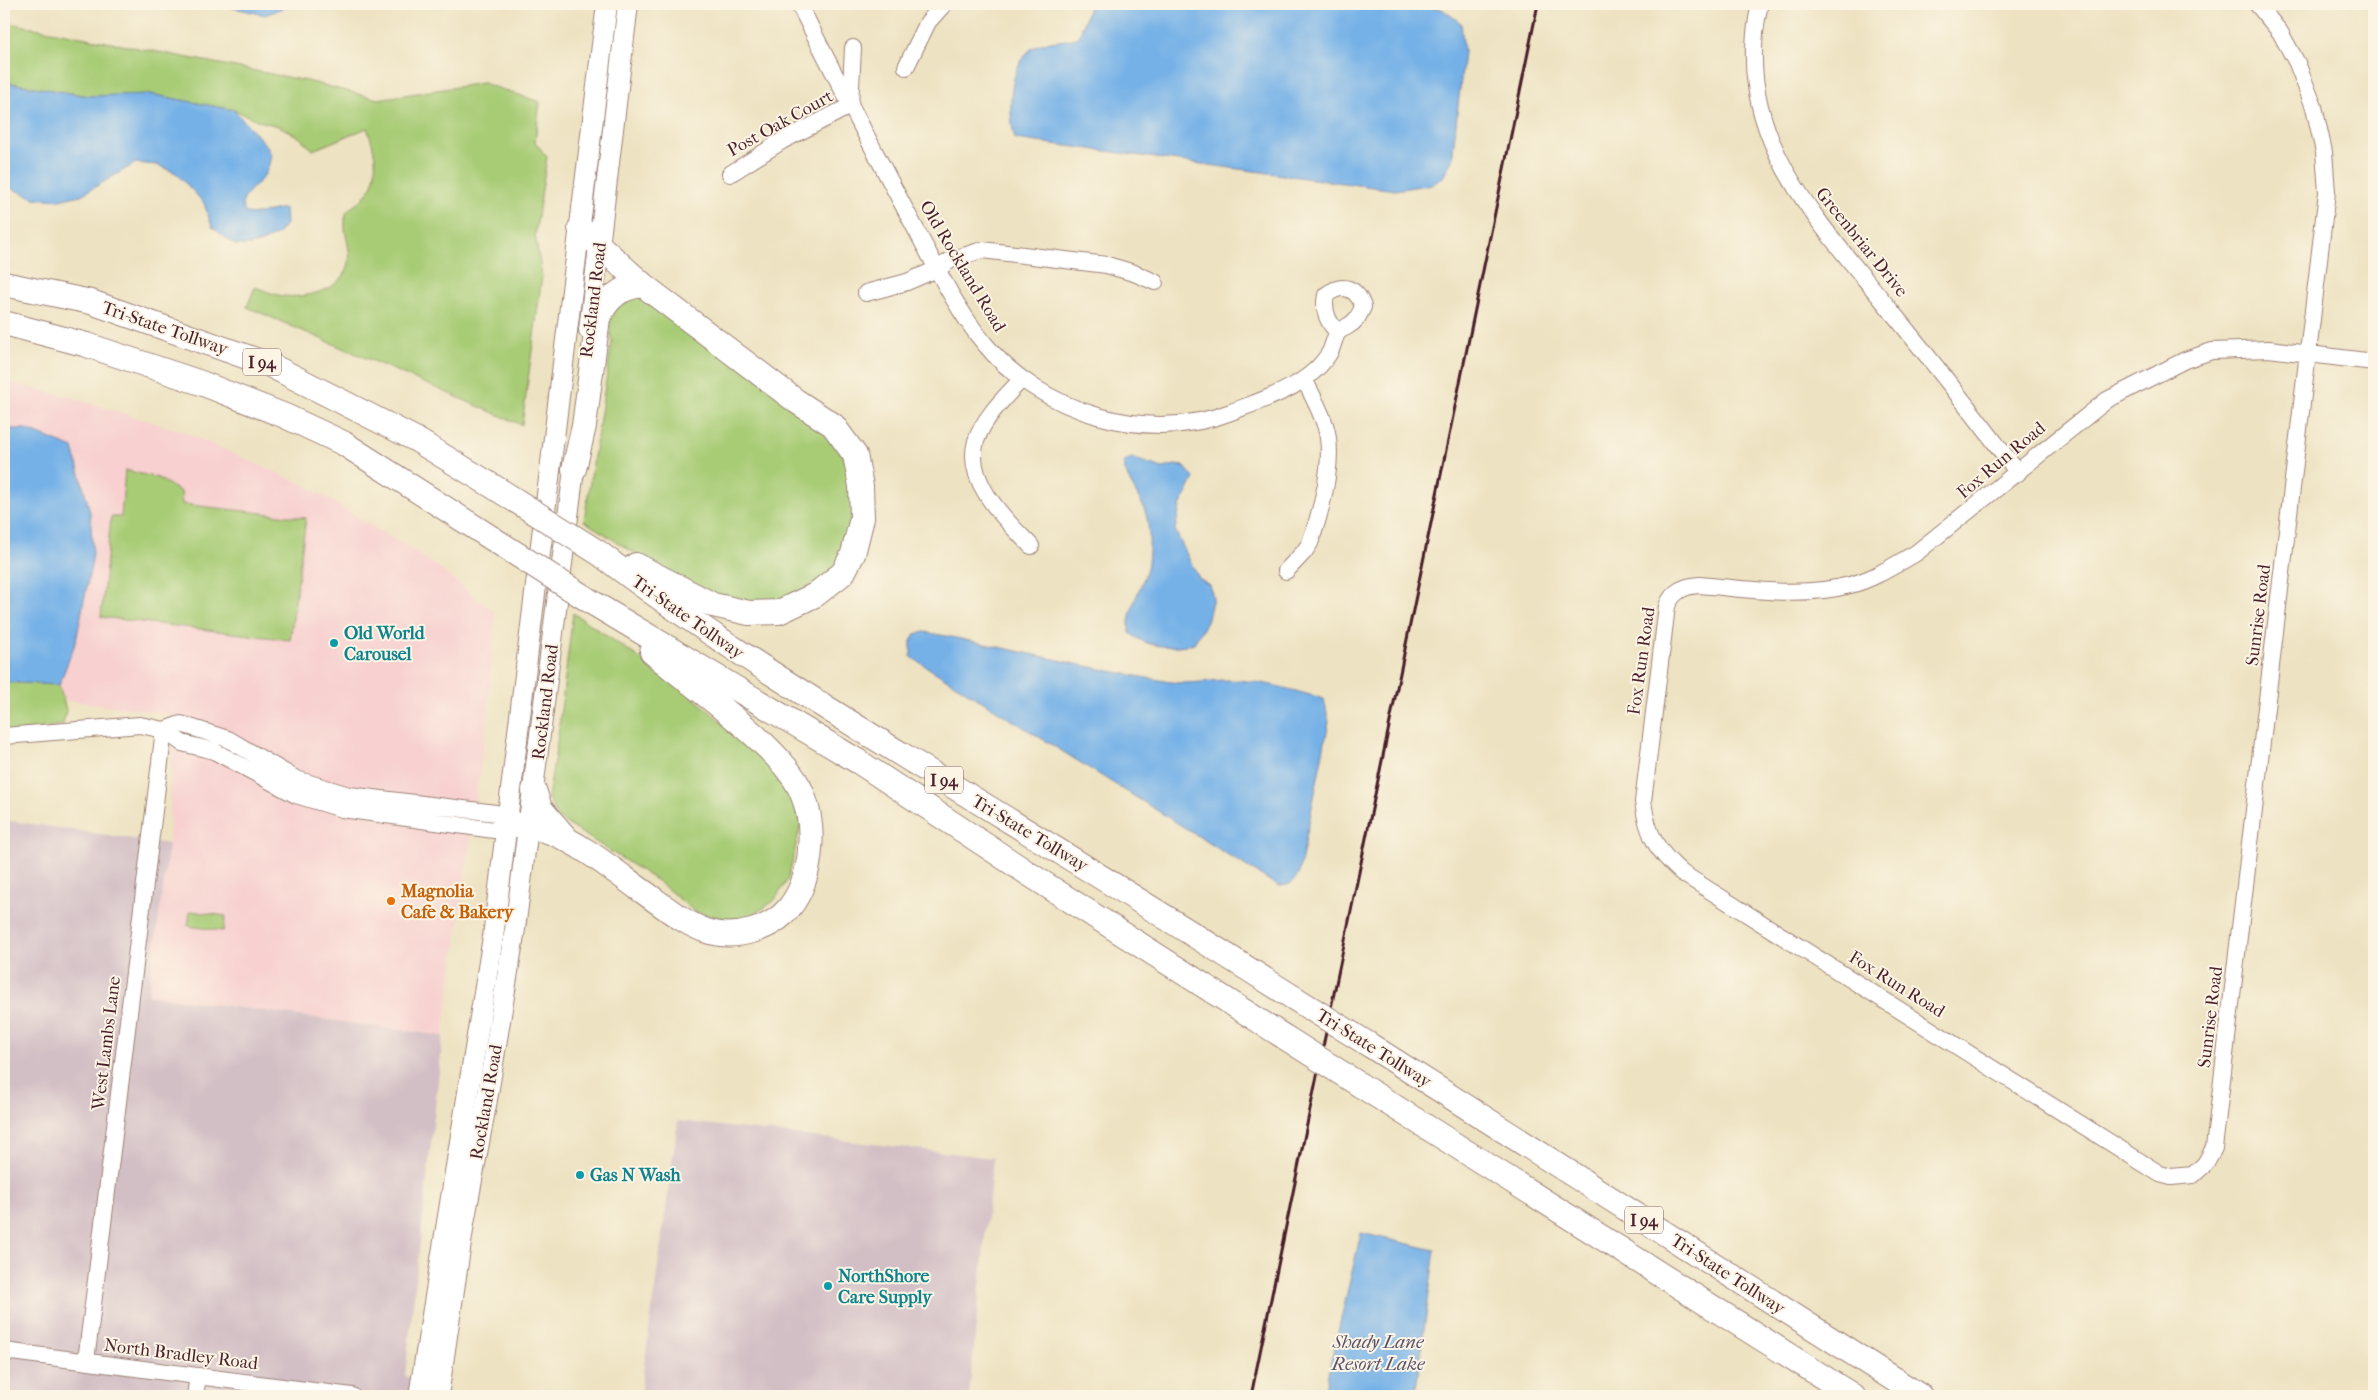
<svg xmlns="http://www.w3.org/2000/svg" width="2378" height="1400" viewBox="0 0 2378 1400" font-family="'IM FELL French Canon',serif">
  <rect width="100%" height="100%" fill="#fcf5e5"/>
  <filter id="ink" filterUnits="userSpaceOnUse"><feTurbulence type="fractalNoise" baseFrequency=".02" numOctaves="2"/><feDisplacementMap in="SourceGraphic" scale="10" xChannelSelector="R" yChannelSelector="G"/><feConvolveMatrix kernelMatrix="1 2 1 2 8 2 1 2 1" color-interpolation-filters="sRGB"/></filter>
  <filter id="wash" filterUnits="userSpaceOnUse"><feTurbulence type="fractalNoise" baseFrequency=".0096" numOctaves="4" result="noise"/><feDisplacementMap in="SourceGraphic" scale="20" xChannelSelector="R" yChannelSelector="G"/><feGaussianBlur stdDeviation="1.12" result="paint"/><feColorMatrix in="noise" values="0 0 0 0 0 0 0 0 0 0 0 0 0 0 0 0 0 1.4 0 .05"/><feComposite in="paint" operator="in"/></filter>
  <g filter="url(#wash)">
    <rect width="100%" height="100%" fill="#ede2c1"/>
    <!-- built -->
    <polygon fill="#f7d0cf" points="4,381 73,398 184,432 307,486 438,567 495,613 487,719 443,1036 148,995 169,844 171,763 178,717 158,712 64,700 59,685 76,641 85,599 90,512 83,489 4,429"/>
    <!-- industrial -->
    <g fill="#d2bec5">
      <polygon points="4,820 169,844 148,995 443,1036 405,1376 453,1396 4,1396"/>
      <polygon points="678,1121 993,1158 969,1396 640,1396"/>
      <polygon points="552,1391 592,1396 456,1396"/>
    </g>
    <!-- green -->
    <g fill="#a8cc76" stroke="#797650">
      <path d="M4 22 307 81 378 99 483 83 540 102 535 142 547 157 535 235 542 276 522 425 247 307 255 287C264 290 274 295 284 296 306 299 345 289 349 263 352 246 341 231 346 214 348 208 358 204 362 199 382 180 376 151 367 128L313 150 299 137 279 126 262 122 234 110 150 94 88 96 4 82Z"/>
      <path d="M640 296 832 429 859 498 840 575 793 602 739 607 666 573 584 521 612 342C608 325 609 315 618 300Z"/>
      <polygon points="125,470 158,478 181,492 182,504 306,518 290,640 101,617 111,517 121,517"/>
      <polygon points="573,613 678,684 786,778 801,824 788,879 774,901 748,918 722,919 695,912 659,882 558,818 548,798 557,743"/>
      <polygon points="4,682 59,685 66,710 63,725 4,734"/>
      <polygon points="190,911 226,916 223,931 188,926"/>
    </g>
    <!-- water -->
    <g fill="#75b1e7" stroke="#606889">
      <polygon points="217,4 294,4 265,15"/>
      <path d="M1090 4H1414L1442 9 1461 23 1464 52 1452 160 1443 177 1433 184 1395 190 1015 139C1008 115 1008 68 1030 50 1042 39 1064 43 1079 37Z"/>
      <path d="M4 82 88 96 150 94 234 110 266 145 271 154C267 186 251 181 242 204L245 213 255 214 285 208 286 224 278 234 264 241 251 245H235L212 227 204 203 176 173 157 165 136 163 81 195 59 200 35 198 5 186Z"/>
      <polygon points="4,429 26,429 73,448 90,512 93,555 76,641 59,685 4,682"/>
      <path d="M1131 458 1163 468 1175 465 1184 466 1194 478 1180 506 1175 530 1190 561 1199 578 1209 585 1213 597 1207 622 1194 643C1172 649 1147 648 1130 633 1124 613 1145 584 1148 563 1150 547 1150 523 1144 508 1137 493 1126 479 1123 463Z"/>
      <path d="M925 632C1007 647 1088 669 1171 682 1190 685 1209 680 1228 680 1262 680 1292 690 1324 699L1329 722 1299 873C1293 883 1290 886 1278 886L911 657V641L915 634Z"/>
      <polygon points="1361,1233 1435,1250 1415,1396 1323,1396"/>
    </g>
  </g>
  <g filter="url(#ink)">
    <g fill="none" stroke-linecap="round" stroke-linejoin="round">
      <!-- minor casing -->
      <g stroke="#9c8076" stroke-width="18">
        <g id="minor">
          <path d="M799 4C836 78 874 151 913 224 934 263 956 309 984 343 1040 412 1147 445 1231 412 1265 399 1310 386 1330 352 1333 346 1334 338 1338 332 1340 330 1345 328 1348 326 1357 321 1359 315 1363 307 1357 288 1343 282 1326 295 1323 309 1327 322 1338 332"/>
          <path d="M1760 4C1729 134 1818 220 1892 312 1935 365 1977 418 2018 473"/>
          <path d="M2257 4 2280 32 2297 63 2314 107 2324 152 2327 192 2214 1148 2205 1164 2193 1175 2171 1177 2160 1174 1682 873C1656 850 1648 836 1643 802L1667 606C1673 591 1684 586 1700 585 1749 589 1802 598 1850 585 1874 579 1895 565 1916 553L2107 400 2185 360 2212 351 2269 349 2374 362"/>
          <polyline points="906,67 928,22 944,4"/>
          <polyline points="730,174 782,141 850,106 853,48"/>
          <polyline points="866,293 907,282 937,269 951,260 982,250 1107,265 1134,273 1155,282"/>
          <path d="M1022 379C1005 397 984 417 976 441 964 482 1006 520 1031 546"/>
          <path d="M1286 571 1304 552 1310 543C1321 512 1335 461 1326 428 1321 411 1312 395 1304 379"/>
          <polygon points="181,724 228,739 296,779 349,795 496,813 506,823 494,830 342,809 296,795 214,751 182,743 164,730"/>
          <polyline points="4,736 140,725 164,730 86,1361"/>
          <polyline points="4,1351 352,1396"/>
          <polyline points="195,1396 198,1376"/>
        </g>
      </g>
      <!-- major casing -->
      <g stroke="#9c8076" stroke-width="22">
        <g id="major">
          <polyline points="589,330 628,4"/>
          <polyline points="419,1396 493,937 607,4"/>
          <polyline points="438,1396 464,1223 488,1094 515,929 576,454"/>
        </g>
      </g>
      <!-- highway casing -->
      <g stroke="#9c8076" stroke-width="26">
        <g id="highway">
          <polyline points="580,228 643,285 796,401 833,425 855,455 861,486 862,518 853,554 843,573 815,595 779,612 749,613 713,605 636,565"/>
          <polyline points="4,284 91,302 270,365 415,439 499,490"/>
          <polyline points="4,323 87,345 201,383 285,416 343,443 493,539"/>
          <path d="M574 469 584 426 598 318C608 298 620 287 643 285"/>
          <path d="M599 553C712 640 835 713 956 788 1069 857 1182 927 1294 998"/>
          <polyline points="593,603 859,762 1029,874 1286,1038"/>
          <polyline points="534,790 540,808 566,838"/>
          <path d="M506 823C520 826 536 827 550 832 581 843 618 874 645 893 665 907 686 925 710 932 736 939 771 930 789 908 802 892 809 869 810 849 812 829 810 812 802 793 784 748 691 686 652 652"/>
          <polyline points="1368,1044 1920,1396"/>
          <polyline points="1360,1085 1853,1396"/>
        </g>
      </g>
      <!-- minor -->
      <use href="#minor" stroke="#fff" stroke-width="16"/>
      <!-- major -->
      <use href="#major" stroke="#fff" stroke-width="20"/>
      <!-- highway -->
      <use href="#highway" stroke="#fff" stroke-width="24"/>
      <!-- rail -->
      <polyline stroke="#4a1f2b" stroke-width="3" points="1251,1396 1538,4"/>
      <!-- highway-bridge casing -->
      <g stroke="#9c8076" stroke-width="26" stroke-linecap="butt">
        <g id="highway-bridge">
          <polyline points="499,490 599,553"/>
          <polyline points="493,539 593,603"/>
          <polyline points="1294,998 1368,1044"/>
          <polyline points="1286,1038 1360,1085"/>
        </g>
      </g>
      <!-- highway-bridge -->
      <use href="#highway-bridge" stroke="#fff" stroke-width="24"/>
    </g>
  </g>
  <!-- markers -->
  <g fill="#0f9aa8" stroke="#fcf5e5" stroke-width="2">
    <circle cx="334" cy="643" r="5"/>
    <circle cx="580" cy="1175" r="5"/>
    <circle cx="828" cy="1286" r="5"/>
  </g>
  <circle fill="#e8710a" stroke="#fcf5e5" stroke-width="2" cx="391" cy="901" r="5"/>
  <g text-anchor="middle" stroke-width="4" stroke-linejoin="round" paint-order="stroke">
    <!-- shield labels -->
    <g fill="#fcf5e5" stroke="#7f5f63" stroke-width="1">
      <rect x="243" y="348.5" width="38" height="27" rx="4"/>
      <rect x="925" y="766.5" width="38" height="27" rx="4"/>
      <rect x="1625" y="1206.5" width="38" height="27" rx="4"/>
    </g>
    <g font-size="16" font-weight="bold" fill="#4a1f2b">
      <text x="262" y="368">I 94</text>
      <text x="944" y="786">I 94</text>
      <text x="1644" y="1226">I 94</text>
    </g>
    <!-- street labels -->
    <g font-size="18" fill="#4a1f2b" stroke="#fcf5e5">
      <text transform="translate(780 123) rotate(-29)" y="6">Post Oak Court</text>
      <text transform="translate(1862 242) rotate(51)" y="6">Greenbriar Drive</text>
      <text transform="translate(963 266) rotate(59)" y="6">Old Rockland Road</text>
      <text transform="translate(593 300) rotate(-83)" y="6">Rockland Road</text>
      <text transform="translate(165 328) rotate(19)" y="6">Tri-State Tollway</text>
      <text transform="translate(2001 460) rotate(-40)" y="6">Fox Run Road</text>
      <text transform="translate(2258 615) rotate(-83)" y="6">Sunrise Road</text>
      <text transform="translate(688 617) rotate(35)" y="6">Tri-State Tollway</text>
      <text transform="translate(1641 661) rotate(-82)" y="6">Fox Run Road</text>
      <text transform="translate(545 702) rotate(-83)" y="6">Rockland Road</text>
      <text transform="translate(1030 833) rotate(31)" y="6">Tri-State Tollway</text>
      <text transform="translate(1897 984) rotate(32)" y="6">Fox Run Road</text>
      <text transform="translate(2210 1017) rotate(-83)" y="6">Sunrise Road</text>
      <text transform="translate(106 1043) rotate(-83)" y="6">West Lambs Lane</text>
      <text transform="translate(1374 1048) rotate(32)" y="6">Tri-State Tollway</text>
      <text transform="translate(486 1102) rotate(-80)" y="6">Rockland Road</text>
      <text transform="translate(1728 1274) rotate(33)" y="6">Tri-State Tollway</text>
      <text transform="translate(181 1354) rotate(7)" y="6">North Bradley Road</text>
    </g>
    <!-- culture labels -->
    <g font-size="18" font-weight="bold" fill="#0d838f" stroke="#fcf5e5" text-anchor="start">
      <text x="344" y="639">Old World<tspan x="344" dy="21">Carousel</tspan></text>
      <text x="590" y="1181">Gas N Wash</text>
      <text x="838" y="1282">NorthShore<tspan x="838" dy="21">Care Supply</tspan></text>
    </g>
    <!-- food labels -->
    <g font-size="18" font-weight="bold" fill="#c56008" stroke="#fcf5e5" text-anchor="start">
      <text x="401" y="897">Magnolia<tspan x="401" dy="21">Cafe &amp; Bakery</tspan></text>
    </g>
    <!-- water labels -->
    <g font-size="19" font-style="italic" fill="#59526d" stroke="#fcf5e5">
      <text x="1378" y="1348">Shady Lane<tspan x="1378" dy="22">Resort Lake</tspan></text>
    </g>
  </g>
  <!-- margin -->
  <rect width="2378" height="1400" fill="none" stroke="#fcf5e5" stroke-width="20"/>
</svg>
